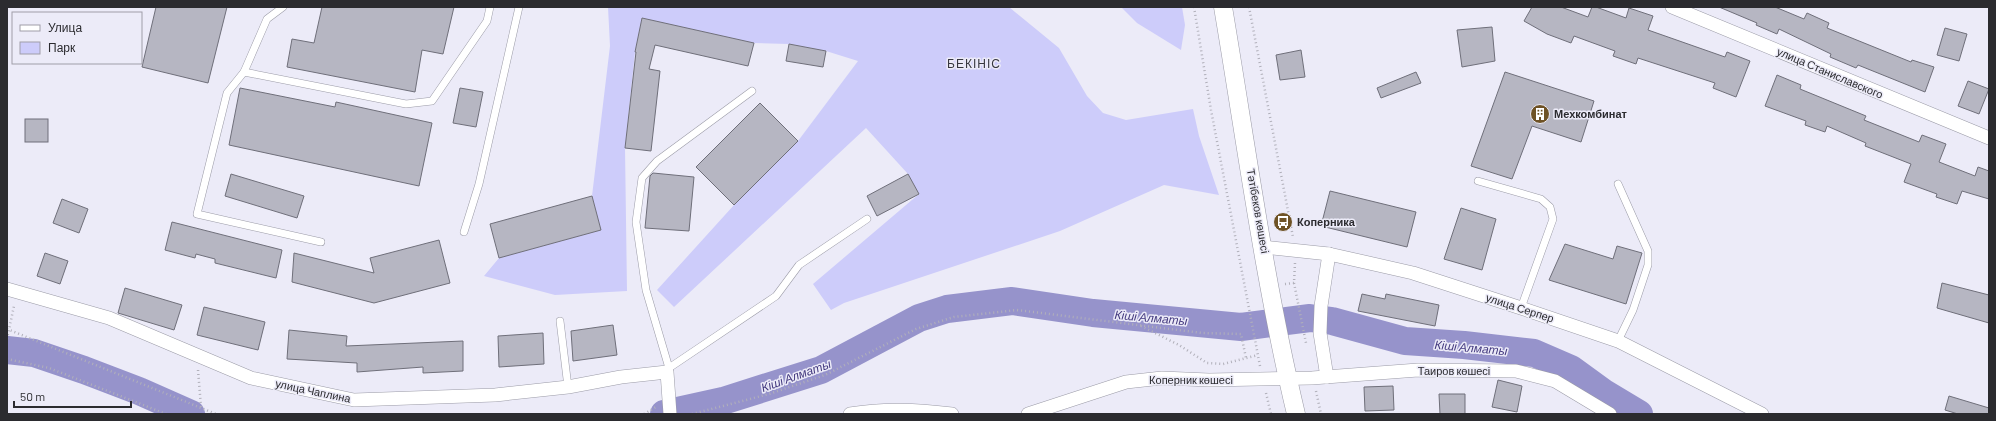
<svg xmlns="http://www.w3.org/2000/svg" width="1996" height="421" viewBox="0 0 1996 421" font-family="Barlow,sans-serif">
  <rect width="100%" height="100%" fill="#ecebf8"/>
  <!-- green -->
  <g fill="#cdccfa">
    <polygon points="608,7 1009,7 1059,48 1087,96 1103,113 1126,120 1193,109 1199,136 1219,195 1164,185 1060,231 844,303 831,310 813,284 919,194 908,174 866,128 674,307 657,290 734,205 798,141 858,61 826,51 789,44 754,43 642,18 635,52 625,148 627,291 555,295 484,276 499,258 601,230 592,196 610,46"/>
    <polygon points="1121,7 1182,7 1185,25 1181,50 1137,23"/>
  </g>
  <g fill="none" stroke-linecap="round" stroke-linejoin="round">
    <!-- river -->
    <g stroke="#9693cb" stroke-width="28">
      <polyline points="7,350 34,353 84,370 139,391 191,414"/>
      <polyline points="664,414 723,401 821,370 919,318 947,309 1012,301 1093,313 1241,327 1310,318 1332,321 1405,341 1464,345 1534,353 1571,369 1604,393 1639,414"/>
    </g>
  </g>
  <!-- building -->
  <g fill="#b6b6c2" stroke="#6f6f7a">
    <polygon points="156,7 227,7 208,83 142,67"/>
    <polygon points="322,7 454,7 443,54 422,50 415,92 287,67 292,39 314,43"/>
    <polygon points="1532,7 1561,7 1588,17 1592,7 1596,7 1626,18 1629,8 1653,16 1648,30 1725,57 1727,52 1750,61 1736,97 1713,88 1715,83 1638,58 1636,64 1613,56 1615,51 1574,36 1571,43 1547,34 1524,21"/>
    <polygon points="1719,7 1775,7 1804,19 1807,13 1829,23 1827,28 1911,62 1912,60 1934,67 1925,92 1858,65 1856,68 1830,57 1831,54 1779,29 1777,34 1756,25 1757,23"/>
    <polygon points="642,18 754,43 748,66 655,45 649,69 660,71 651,151 625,148 636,52 635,52"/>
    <polygon points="1492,27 1495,61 1462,67 1457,30"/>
    <polygon points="1945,28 1967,34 1959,61 1937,55"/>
    <polygon points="789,44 826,51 823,67 786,61"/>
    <polygon points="1301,50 1305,77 1280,80 1276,55"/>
    <polygon points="1416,72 1421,83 1381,98 1377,88"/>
    <polygon points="1505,72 1594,101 1581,142 1532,126 1512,179 1471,166"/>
    <polygon points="1777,75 1801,85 1800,89 1866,116 1864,120 1919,142 1922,135 1946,144 1939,162 1975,176 1978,167 1989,171 1989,199 1962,191 1957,204 1936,197 1937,194 1904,182 1911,164 1865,146 1866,143 1827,126 1825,132 1805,125 1806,121 1765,106"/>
    <polygon points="1968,81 1989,89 1979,114 1958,106"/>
    <polygon points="240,88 335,107 336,102 432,123 419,186 229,145"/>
    <polygon points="460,88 483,92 476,127 453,123"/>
    <polygon points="760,103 798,141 734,205 696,167"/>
    <rect x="25" y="119" width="23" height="23"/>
    <polygon points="653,173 694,177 689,231 645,228 650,176"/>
    <polygon points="231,174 304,196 297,218 225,196"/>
    <polygon points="908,174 919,194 877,216 867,196"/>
    <polygon points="1330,191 1416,212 1407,247 1321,226"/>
    <polygon points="592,196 601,230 499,258 490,224"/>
    <polygon points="62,199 88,209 79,233 53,223"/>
    <polygon points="1461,208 1496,219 1482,270 1444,259"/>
    <polygon points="172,222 282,250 276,278 215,263 215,259 196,254 195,258 165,250"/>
    <polygon points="439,240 450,283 374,303 292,282 294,253 374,273 370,258"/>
    <polygon points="1565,244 1613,259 1617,246 1642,253 1626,304 1549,280"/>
    <polygon points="45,253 68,261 60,284 37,276"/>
    <polygon points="1942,283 1989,295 1989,323 1937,308"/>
    <polygon points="125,288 182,305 174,330 118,313"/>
    <polygon points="1362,294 1385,299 1386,294 1439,305 1435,326 1358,311"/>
    <polygon points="204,307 265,322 258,350 197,335"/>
    <polygon points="613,325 617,355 573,361 571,331"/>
    <polygon points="289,330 347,336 346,346 463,341 463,371 423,373 423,367 357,372 357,363 287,359"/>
    <polygon points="543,333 544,364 499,367 498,336"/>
    <polygon points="1498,380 1522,386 1517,412 1492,407"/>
    <polygon points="1393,386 1394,410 1365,411 1364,387"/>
    <polygon points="1439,394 1465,394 1465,414 1440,414"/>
    <polygon points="1949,396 1989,408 1989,414 1958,414 1945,410"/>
  </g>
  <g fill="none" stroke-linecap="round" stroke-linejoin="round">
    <!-- lane casing -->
    <g stroke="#9b9ba7" stroke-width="8">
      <g id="lane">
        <polyline points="244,72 267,19 283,7"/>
        <polyline points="1478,181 1541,199 1550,207 1553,219 1521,308"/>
        <polyline points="1618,184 1648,251 1648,265 1633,310 1618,341"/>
        <polyline points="464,232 479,184 519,7"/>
        <polyline points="321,242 197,214 227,93 244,72 406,104 432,101 487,21 490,7"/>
        <polyline points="560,321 568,387"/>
        <polyline points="669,368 646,290 636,222 642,178 657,161 752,91"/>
        <polyline points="667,372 669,368 776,296 799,265 867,219"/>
      </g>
    </g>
    <!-- street casing -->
    <g stroke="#9b9ba7" stroke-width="14">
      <g id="street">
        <polyline points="1672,7 1989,138"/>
        <polyline points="1263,247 1329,254 1413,273 1521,308 1618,341 1762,414"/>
        <polyline points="7,289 109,318 251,378 354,400 495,395 568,387 621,377 667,372 670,414"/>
        <polyline points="1327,377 1320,333 1321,306 1329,254"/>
        <path d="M850 414C885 408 917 410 952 414"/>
        <polyline points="1028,414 1126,382 1162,378 1209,380 1312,378 1418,370 1516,371 1555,381 1610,414"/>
      </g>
    </g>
    <!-- secondary casing -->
    <g stroke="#9b9ba7" stroke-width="19">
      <path id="secondary" d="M1223 7C1246 143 1264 280 1296 414"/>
    </g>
    <!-- path -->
    <g stroke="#b1b0ba" stroke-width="2.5" stroke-dasharray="1 3" stroke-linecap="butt">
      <polyline points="1194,7 1211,110 1260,366"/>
      <polyline points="1249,7 1293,237"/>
      <polyline points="1295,263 1294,283 1306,343"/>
      <polyline points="1285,284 1294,283"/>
      <polyline points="1141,326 1179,345 1207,363 1223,364 1258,355"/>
      <polyline points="7,329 216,414"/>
      <polyline points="7,339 14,306"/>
      <polyline points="7,359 49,368 166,414"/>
      <polyline points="198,370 201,407"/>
      <polyline points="1316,391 1321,414"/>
      <polyline points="1266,393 1271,414"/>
      <polyline points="644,414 656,407"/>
      <polyline points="692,414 769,394 825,375 916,329 954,317 1017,310 1202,333 1241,334 1246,358"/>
    </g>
    <!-- lane -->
    <use href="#lane" stroke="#fff" stroke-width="7"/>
    <!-- street -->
    <use href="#street" stroke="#fff" stroke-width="13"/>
    <!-- secondary -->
    <use href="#secondary" stroke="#fff" stroke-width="18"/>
  </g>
  <!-- icons -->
  <defs>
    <g id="building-disc" transform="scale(1)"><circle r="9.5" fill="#6e5225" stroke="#ecebf8"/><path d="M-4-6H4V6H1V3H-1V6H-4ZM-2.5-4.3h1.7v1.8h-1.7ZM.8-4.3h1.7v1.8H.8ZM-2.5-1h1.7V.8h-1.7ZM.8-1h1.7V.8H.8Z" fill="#fff"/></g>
    <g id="bus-disc" transform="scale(1)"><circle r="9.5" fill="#6e5225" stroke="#ecebf8"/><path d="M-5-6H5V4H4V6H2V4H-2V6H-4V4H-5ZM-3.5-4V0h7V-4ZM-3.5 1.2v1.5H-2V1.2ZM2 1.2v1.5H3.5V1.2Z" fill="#fff"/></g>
  </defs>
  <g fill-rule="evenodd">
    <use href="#building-disc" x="1540" y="114"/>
    <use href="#bus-disc" x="1283" y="222"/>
  </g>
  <g text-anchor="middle" stroke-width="3" stroke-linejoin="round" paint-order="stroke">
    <!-- street labels -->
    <g font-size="11" fill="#2b2b2f" stroke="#ecebf8">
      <text transform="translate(1830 73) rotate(23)" y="4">улица Станиславского</text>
      <text transform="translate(1258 211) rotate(80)" y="4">Тәтібеков көшесі</text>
      <text transform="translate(1520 308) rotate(18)" y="4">улица Серпер</text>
      <text x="1454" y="375">Таиров көшесі</text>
      <text x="1191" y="384">Коперник көшесі</text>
      <text transform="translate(313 391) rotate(12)" y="4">улица Чаплина</text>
    </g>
    <!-- poi labels -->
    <g font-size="11" font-weight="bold" fill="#2b2b2f" stroke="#ecebf8" text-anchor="start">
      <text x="1554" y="118">Мехкомбинат</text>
      <text x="1297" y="226">Коперника</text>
    </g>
    <!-- neighbourhood labels -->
    <g font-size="12" letter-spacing="1" fill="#373740" stroke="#ecebf8">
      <text x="974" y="68">БЕКІНІС</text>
    </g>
    <!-- water labels -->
    <g font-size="12" font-style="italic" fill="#443a7f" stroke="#ecebf8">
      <text transform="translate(1151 318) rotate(5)" y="4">Кіші Алматы</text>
      <text transform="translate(1471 348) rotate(5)" y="4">Кіші Алматы</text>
      <text transform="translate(796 376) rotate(-20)" y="4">Кіші Алматы</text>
    </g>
  </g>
  <!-- border -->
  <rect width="1996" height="421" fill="none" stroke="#2b2b2f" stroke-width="16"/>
  <!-- legend -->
  <rect x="12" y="12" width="130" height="52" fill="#ecebf8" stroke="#9f9ea8"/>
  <rect x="20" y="25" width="20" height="6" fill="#ffffff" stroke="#9f9ea8"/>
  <text x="48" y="32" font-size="12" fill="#2b2b2f">Улица</text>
  <rect x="20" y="42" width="20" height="12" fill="#cdccfa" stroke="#9f9ea8"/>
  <text x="48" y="52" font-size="12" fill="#2b2b2f">Парк</text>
  <!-- scale -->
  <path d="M14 401v6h117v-6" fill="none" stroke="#2b2b2f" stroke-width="2"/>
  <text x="20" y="401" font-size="12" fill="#2b2b2f" stroke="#ecebf8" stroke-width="3" paint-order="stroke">50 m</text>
</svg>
